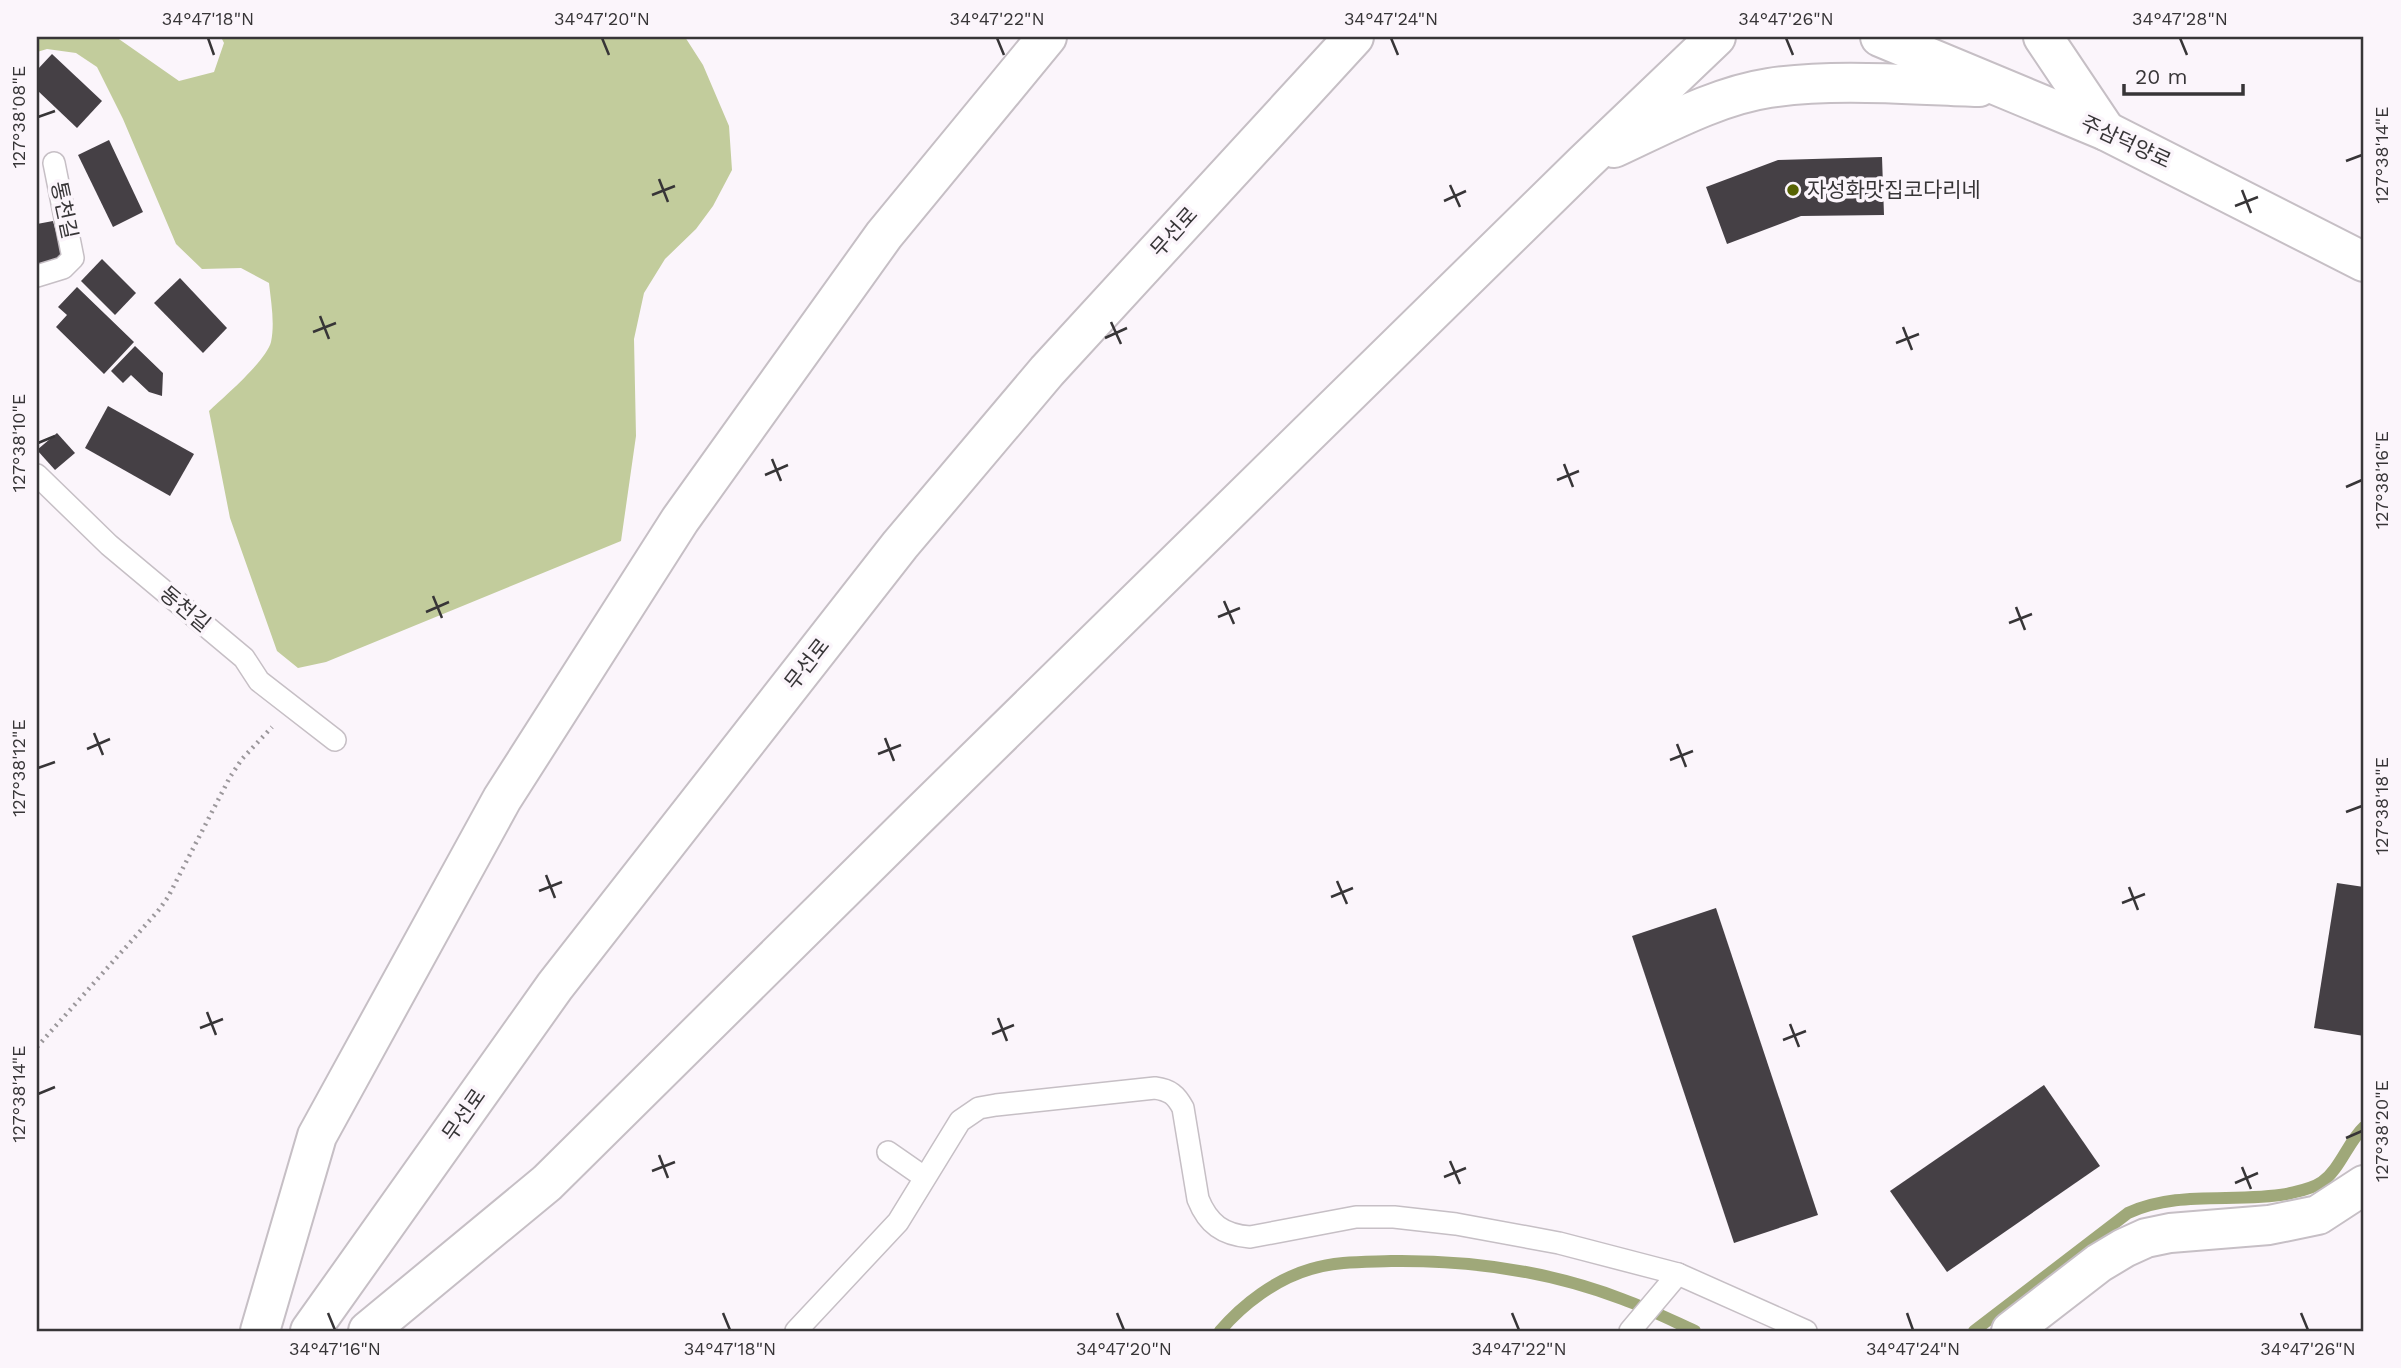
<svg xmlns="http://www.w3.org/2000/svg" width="2401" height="1368" viewBox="0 0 2401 1368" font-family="'Work Sans','Noto Sans KR',sans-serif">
  <rect width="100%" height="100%" fill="#fbf5fb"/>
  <!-- forest -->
  <path fill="#c2cc9c" d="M37 37H116L179 81 214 72 224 43 221 37H685L703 65 729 126 732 170 713 206 696 229 665 259 644 293 634 339 636 436 621 541 326 662 298 668 277 651 230 518 209 411C224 397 266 361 271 342 275 323 271 302 269 283L241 268 202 269 176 244 123 119 97 67 76 53 47 49 37 52Z"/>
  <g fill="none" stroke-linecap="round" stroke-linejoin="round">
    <!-- stream -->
    <g stroke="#9fa879" stroke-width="12">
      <path d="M1220 1331C1243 1304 1276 1279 1311 1269 1337 1261 1364 1262 1391 1261 1468 1260 1549 1271 1622 1299 1647 1308 1671 1320 1695 1331"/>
      <path d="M1974 1331 2128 1213C2177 1190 2234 1203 2287 1194 2299 1191 2312 1189 2322 1182 2340 1169 2348 1142 2364 1127"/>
    </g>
  </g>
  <!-- building -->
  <g fill="#454045">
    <polygon points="52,54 102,101 77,128 37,90 37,70"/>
    <polygon points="109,140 143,212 113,227 78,155"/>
    <polygon points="1882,157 1884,215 1801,216 1727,244 1706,187 1778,160"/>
    <polygon points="53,221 63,258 37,267 37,224"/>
    <polygon points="102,259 136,293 115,315 81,281"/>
    <polygon points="180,278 227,328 203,353 154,303"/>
    <polygon points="77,287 134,342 104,374 56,327 67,315 58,307"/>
    <polygon points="135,346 163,373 162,396 149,392 131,375 123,383 111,371"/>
    <polygon points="108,406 194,454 170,496 85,448"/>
    <polygon points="57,433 75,453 55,470 37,450"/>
    <polygon points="2337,883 2364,887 2364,1036 2314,1028"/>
    <polygon points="1716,908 1818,1215 1734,1243 1632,936"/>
    <polygon points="2044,1085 2100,1166 1947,1272 1890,1191"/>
  </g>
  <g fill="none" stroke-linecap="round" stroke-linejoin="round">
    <!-- service casing -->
    <g stroke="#c6bfc5" stroke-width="24">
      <g id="service">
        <polyline points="37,276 63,268 73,258 54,163"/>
        <polyline points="37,475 109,545 244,658 259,681 335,740"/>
        <polyline points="888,1152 924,1177"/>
        <path d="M796 1331 898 1222 960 1121 979 1108 996 1105 1155 1088C1170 1090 1176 1095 1183 1108L1198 1199C1208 1224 1223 1235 1250 1237L1356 1217H1394L1456 1224 1559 1243 1678 1274"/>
        <polyline points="1630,1331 1678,1274 1806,1331"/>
      </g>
    </g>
    <!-- minor casing -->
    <g stroke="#c6bfc5" stroke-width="42">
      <polyline id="minor" points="2011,1331 2099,1263 2124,1248 2146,1238 2170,1233 2269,1225 2318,1215 2364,1185"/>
    </g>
    <!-- tertiary casing -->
    <g stroke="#c6bfc5" stroke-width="42">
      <g id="tertiary">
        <polyline points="1880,37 2106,131 2364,262"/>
        <polyline points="2043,37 2106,131"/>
        <path d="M1614 148C1662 126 1716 96 1769 88 1835 78 1912 85 1979 87"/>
        <polyline points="260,1331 317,1136 502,799 680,520 884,235 1047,37"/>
        <polyline points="310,1331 555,986 900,545 1047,371 1354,37"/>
        <polyline points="368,1331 547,1183 916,818 1584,163 1716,37"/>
      </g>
    </g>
    <!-- path -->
    <polyline stroke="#9b979b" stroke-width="4.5" stroke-dasharray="2 5" stroke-linecap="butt" points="37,1047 158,911 168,897 230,777 242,759 272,727"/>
    <!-- service -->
    <use href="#service" stroke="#fff" stroke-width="21"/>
    <!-- minor -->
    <use href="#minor" stroke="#fff" stroke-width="38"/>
    <!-- tertiary -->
    <use href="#tertiary" stroke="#fff" stroke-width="38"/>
  </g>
  <!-- ticks -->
  <path fill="none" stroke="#373537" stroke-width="2.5" d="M208 38 214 55M602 38 609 55M997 38 1004 55M1391 38 1398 55M1786 38 1793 55M2180 38 2187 55M38 117 55 111M2346 161 2362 155M659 179 668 202M1450 185 1460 207M2242 190 2251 213M652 195 675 186M1444 201 1466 191M2235 206 2258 197M320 316 329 339M1111 322 1121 344M1903 327 1912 350M313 332 336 323M1105 338 1127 328M1896 343 1919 334M38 443 55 436M772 459 781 481M1564 464 1573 487M765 475 788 465M1557 480 1579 471M2346 487 2362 480M433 596 442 618M1224 601 1234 624M2016 607 2025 630M426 612 449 602M1218 617 1240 608M2009 623 2032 614M94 733 103 755M885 738 894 761M1677 744 1686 767M87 749 110 739M878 754 901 745M1670 760 1693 751M38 768 55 762M2346 812 2362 806M546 875 555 898M1337 881 1347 904M2129 887 2138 910M539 891 562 882M1331 897 1353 888M2122 903 2145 894M207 1012 216 1035M998 1018 1007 1041M1790 1024 1799 1047M200 1028 223 1019M992 1034 1014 1025M1783 1040 1806 1031M38 1094 55 1087M2346 1138 2362 1131M659 1155 668 1178M1450 1161 1460 1184M2242 1167 2251 1189M652 1171 675 1162M1444 1177 1466 1168M2235 1183 2258 1173M328 1313 335 1330M723 1313 730 1330M1117 1313 1124 1330M1512 1313 1519 1330M1907 1313 1913 1330M2301 1313 2308 1330"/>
  <!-- markers -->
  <circle fill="#576303" stroke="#fbf5fb" stroke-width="2.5" cx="1793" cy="190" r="7"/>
  <g text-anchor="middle" stroke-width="7" stroke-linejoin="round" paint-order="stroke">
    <!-- street labels -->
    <g font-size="21" fill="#373537" stroke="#fbf5fb">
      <text transform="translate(2126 142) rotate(25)" y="7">주삼덕양로</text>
      <text transform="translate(64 210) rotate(78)" y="7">통천길</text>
      <text transform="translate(1174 232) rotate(-48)" y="7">무선로</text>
      <text transform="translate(185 609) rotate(40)" y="7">동천길</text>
      <text transform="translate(807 664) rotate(-52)" y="7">무선로</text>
      <text transform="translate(464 1115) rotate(-55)" y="7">무선로</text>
    </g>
    <!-- poi labels -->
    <g font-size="21" fill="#373537" stroke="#fbf5fb" text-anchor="start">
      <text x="1807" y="197">자성화맛집코다리네</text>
    </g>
  </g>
  <!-- border -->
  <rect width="2401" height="1368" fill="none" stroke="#fbf5fb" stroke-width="77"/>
  <!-- scale -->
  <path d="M2124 84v10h119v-10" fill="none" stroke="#373537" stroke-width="3.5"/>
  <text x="2135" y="84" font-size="21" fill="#373537" stroke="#fbf5fb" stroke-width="5" paint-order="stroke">20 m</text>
  <rect x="38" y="38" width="2324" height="1292" fill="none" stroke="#373537" stroke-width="2.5"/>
  <g font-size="18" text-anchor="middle" fill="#373537">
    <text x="208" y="25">34°47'18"N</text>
    <text x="602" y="25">34°47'20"N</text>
    <text x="997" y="25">34°47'22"N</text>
    <text x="1391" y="25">34°47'24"N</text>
    <text x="1786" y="25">34°47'26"N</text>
    <text x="2180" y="25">34°47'28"N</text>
    <text transform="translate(19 117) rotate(-90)" y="6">127°38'08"E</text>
    <text transform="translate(2382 155) rotate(-90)" y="6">127°38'14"E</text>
    <text transform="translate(19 443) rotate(-90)" y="6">127°38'10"E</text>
    <text transform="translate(2382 480) rotate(-90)" y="6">127°38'16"E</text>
    <text transform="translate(19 768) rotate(-90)" y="6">127°38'12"E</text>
    <text transform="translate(2382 806) rotate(-90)" y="6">127°38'18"E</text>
    <text transform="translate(19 1094) rotate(-90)" y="6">127°38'14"E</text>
    <text transform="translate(2382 1131) rotate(-90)" y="6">127°38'20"E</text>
    <text x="335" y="1355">34°47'16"N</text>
    <text x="730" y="1355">34°47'18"N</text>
    <text x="1124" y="1355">34°47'20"N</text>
    <text x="1519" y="1355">34°47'22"N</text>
    <text x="1913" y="1355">34°47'24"N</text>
    <text x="2308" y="1355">34°47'26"N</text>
  </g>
</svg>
